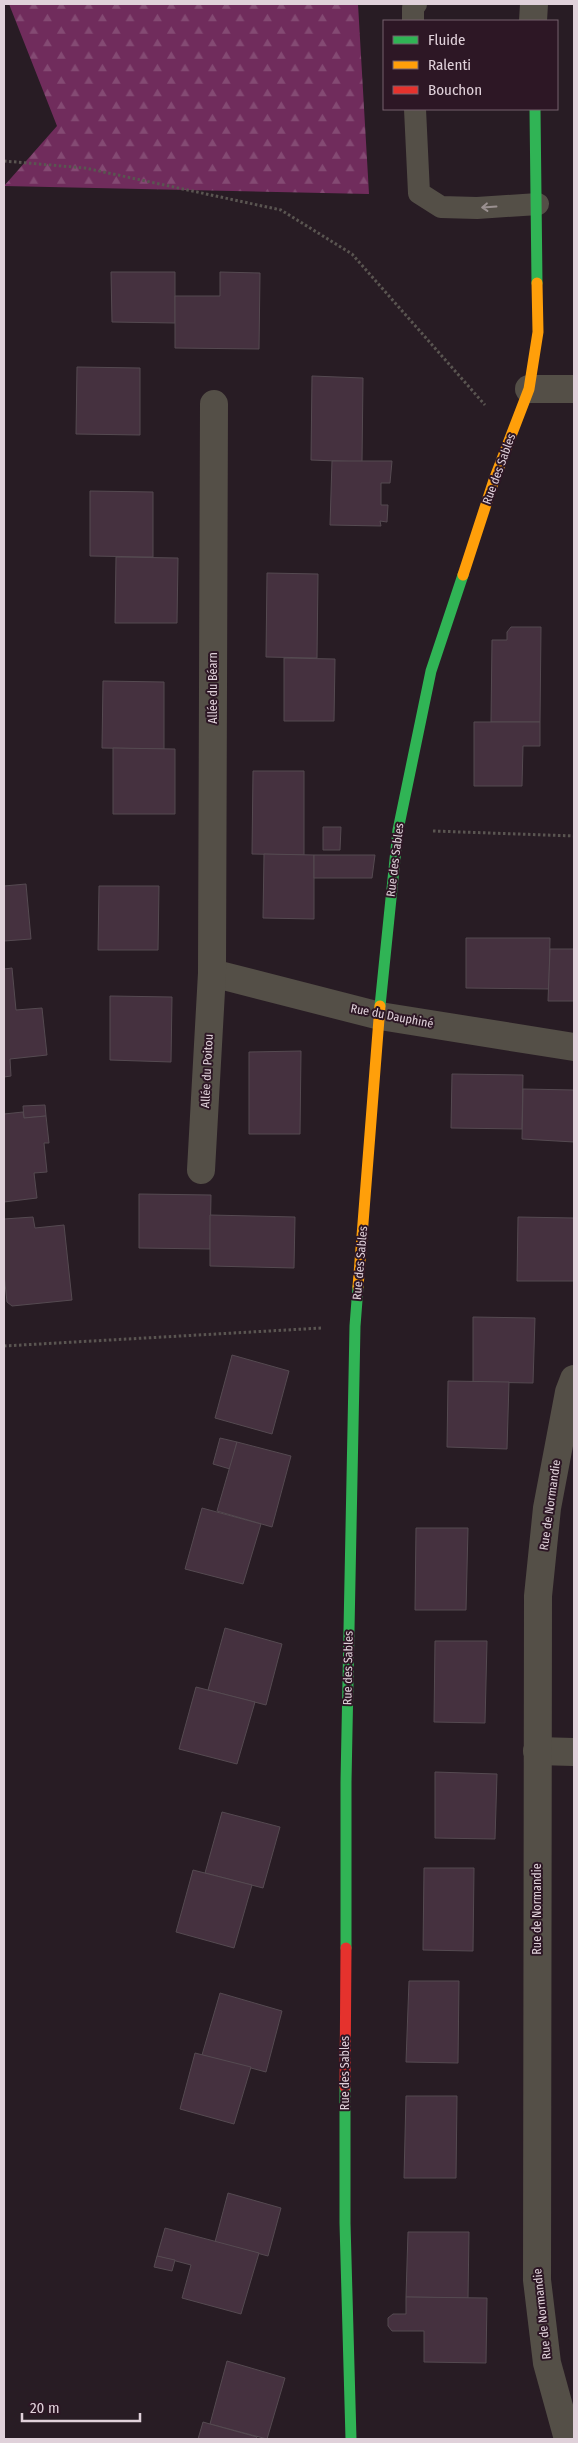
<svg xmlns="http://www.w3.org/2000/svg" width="578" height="2443" viewBox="0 0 578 2443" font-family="'Fira Sans Condensed',sans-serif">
  <defs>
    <pattern id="forest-firs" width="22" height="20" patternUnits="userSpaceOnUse" patternTransform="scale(1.25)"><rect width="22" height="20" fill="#702c5c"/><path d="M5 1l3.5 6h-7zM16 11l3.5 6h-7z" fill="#844a73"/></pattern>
  </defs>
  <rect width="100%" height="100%" fill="#281c24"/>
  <!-- forest -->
  <polygon fill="url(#forest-firs)" points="9,4 358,4 369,194 4,186 57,126"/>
  <!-- building -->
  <g fill="#45313f" stroke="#554a51">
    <polygon points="111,272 175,272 175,323 112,322"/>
    <polygon points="220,272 260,273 259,349 175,348 175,296 220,296"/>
    <polygon points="77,367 140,368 140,435 76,434"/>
    <polygon points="312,376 363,378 362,462 311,460"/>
    <polygon points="332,461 392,461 390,483 381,483 381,505 388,505 387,522 380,521 381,526 330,525"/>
    <polygon points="90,491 153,492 153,557 90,556"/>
    <polygon points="116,557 178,558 177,623 115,623"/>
    <polygon points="267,573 318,574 317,658 266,657"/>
    <polygon points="511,627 541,627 540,722 491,722 492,640 507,640 507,632"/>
    <polygon points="284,658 335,659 334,721 284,721"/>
    <polygon points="103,681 164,682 164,749 102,748"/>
    <polygon points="474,722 540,722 540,746 523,746 522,786 474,786"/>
    <polygon points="113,748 175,749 175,814 113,814"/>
    <polygon points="253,771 304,771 304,855 252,854"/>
    <polygon points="323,827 341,827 340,850 323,850"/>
    <polygon points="264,854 314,855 314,919 263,918"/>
    <polygon points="314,855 375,855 372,878 314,878"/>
    <polygon points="26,884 31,939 4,941 4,886"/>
    <polygon points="99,886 159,886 158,950 98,950"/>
    <polygon points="466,938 550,938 549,989 466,988"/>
    <polygon points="550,949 574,949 574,1001 548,1001"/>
    <polygon points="12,968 16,1010 42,1008 47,1055 10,1059 11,1076 4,1077 4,969"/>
    <polygon points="110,996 172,997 171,1062 110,1060"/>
    <polygon points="301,1051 300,1134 249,1134 249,1052"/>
    <polygon points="452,1074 523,1075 522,1129 451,1128"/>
    <polygon points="523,1089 574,1090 574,1142 522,1139"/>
    <polygon points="45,1105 46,1116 24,1118 23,1106"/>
    <polygon points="23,1112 24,1118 46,1116 49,1143 44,1143 47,1172 34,1173 37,1198 4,1202 4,1114"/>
    <polygon points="139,1194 211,1195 210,1249 139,1248"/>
    <polygon points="210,1215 295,1217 294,1268 210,1266"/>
    <polygon points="33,1217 35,1228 64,1225 72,1300 12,1306 7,1302 4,1274 4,1219"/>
    <polygon points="518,1217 574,1218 574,1281 517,1281"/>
    <polygon points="473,1317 535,1318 533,1383 473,1382"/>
    <polygon points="232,1355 289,1371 272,1434 215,1418"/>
    <polygon points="448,1381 509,1382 507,1449 447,1447"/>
    <polygon points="220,1438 237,1442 230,1469 213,1464"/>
    <polygon points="237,1442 291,1456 272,1527 217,1511"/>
    <polygon points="202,1508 261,1524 243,1584 185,1569"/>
    <polygon points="416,1528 468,1528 466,1610 415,1610"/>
    <polygon points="225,1628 282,1644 266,1705 208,1690"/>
    <polygon points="435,1641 487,1641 485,1723 434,1722"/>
    <polygon points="196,1687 255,1702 237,1764 179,1749"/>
    <polygon points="435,1772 497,1774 495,1839 435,1838"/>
    <polygon points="222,1812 280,1827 263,1888 205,1873"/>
    <polygon points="424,1868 474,1868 473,1951 423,1950"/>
    <polygon points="193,1870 252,1885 234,1948 176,1932"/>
    <polygon points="409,1981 459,1981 458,2063 406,2062"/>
    <polygon points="220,1993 282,2011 266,2072 202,2055"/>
    <polygon points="195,2053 251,2067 234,2124 180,2109"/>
    <polygon points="406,2096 457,2096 456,2178 404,2178"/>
    <polygon points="228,2193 281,2208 268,2256 215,2242"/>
    <polygon points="165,2228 259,2253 241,2314 182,2298 191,2265 157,2256"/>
    <polygon points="408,2232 469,2232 468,2298 406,2297"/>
    <polygon points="157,2256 175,2260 172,2271 154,2267"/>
    <polygon points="406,2297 487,2298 486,2363 424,2362 424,2331 392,2331 388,2326 388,2318 393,2314 406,2314"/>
    <polygon points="227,2361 285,2378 267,2439 210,2424"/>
    <polygon points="203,2422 210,2424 257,2437 256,2439 198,2439"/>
  </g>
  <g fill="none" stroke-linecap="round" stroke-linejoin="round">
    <!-- path -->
    <g stroke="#5a5551" stroke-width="3" stroke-dasharray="2.5 2.5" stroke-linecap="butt">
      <polyline points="4,161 85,168 281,210 352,254 485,405"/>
      <polyline points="433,831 574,836"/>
      <polyline points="4,1346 322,1328"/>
    </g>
    <!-- lane -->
    <g stroke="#544f47" stroke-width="22">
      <polyline points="413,21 413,8 416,4"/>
      <polyline points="415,109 419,193 441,207 477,208 538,204"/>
    </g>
    <!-- street -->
    <g stroke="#544f47" stroke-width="28">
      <polyline points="533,21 534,4"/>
      <polyline points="529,389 574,389"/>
      <polyline points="212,973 380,1016 574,1047"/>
      <polyline points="201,1170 212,973 214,404"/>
      <polyline points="537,1751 574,1752"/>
      <polyline points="568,2439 547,2363 537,2280 538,1596 547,1508 569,1392 574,1379"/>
    </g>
    <!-- fast -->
    <g stroke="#30b455" stroke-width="11">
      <polyline points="535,109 537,283"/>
      <polyline points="380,1006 398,830 431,671 463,575"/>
      <polyline points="346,1948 346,1782 355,1326 358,1287"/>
      <polyline points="345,2087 345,2223 351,2439"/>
    </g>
    <!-- slow -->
    <g stroke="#ff9f0a" stroke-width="11">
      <polyline points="463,575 494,480 529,389 538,332 537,283"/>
      <polyline points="358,1287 380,1006"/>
    </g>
    <!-- jam -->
    <polyline stroke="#e5322d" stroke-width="11" points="345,2087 346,1948"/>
  </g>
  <!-- one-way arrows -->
  <defs><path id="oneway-shaft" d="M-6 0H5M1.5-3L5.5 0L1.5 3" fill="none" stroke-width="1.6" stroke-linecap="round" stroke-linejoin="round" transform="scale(1.25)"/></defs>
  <use stroke="#9a9090" href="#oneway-shaft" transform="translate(489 207) rotate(176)"/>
  <g text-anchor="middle" stroke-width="4" stroke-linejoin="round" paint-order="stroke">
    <!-- street labels -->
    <g font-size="12" fill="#e0d1da" stroke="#2d1725">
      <text transform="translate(499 469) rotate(-70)" y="4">Rue des Sables</text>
      <text transform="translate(213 688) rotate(-90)" y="4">Allée du Béarn</text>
      <text transform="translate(395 860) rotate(-83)" y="4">Rue des Sables</text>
      <text transform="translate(392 1016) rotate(11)" y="4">Rue du Dauphiné</text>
      <text transform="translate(207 1071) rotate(-87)" y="4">Allée du Poitou</text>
      <text transform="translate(360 1263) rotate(-85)" y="4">Rue des Sables</text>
      <text transform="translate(550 1505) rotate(-82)" y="4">Rue de Normandie</text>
      <text transform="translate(348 1668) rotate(-89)" y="4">Rue des Sables</text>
      <text transform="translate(537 1909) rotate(-90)" y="4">Rue de Normandie</text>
      <text transform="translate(345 2073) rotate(-90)" y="4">Rue des Sables</text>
      <text transform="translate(542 2314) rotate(-96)" y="4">Rue de Normandie</text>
    </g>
  </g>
  <!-- border -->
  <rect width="578" height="2443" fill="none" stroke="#e0d1da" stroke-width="10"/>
  <!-- legend -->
  <rect x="383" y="20" width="175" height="90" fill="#2d1725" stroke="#75616d"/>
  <rect x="393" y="36" width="25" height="8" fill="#30b455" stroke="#75616d"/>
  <text x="428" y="45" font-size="15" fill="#e0d1da">Fluide</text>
  <rect x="393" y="61" width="25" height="8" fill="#ff9f0a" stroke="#75616d"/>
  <text x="428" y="70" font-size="15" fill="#e0d1da">Ralenti</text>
  <rect x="393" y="86" width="25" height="8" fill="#e5322d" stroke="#75616d"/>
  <text x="428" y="95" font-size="15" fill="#e0d1da">Bouchon</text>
  <!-- scale -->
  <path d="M22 2413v8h118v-8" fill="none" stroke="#e0d1da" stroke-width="2.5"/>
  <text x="30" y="2413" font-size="15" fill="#e0d1da" stroke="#2d1725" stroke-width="4" paint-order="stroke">20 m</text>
</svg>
